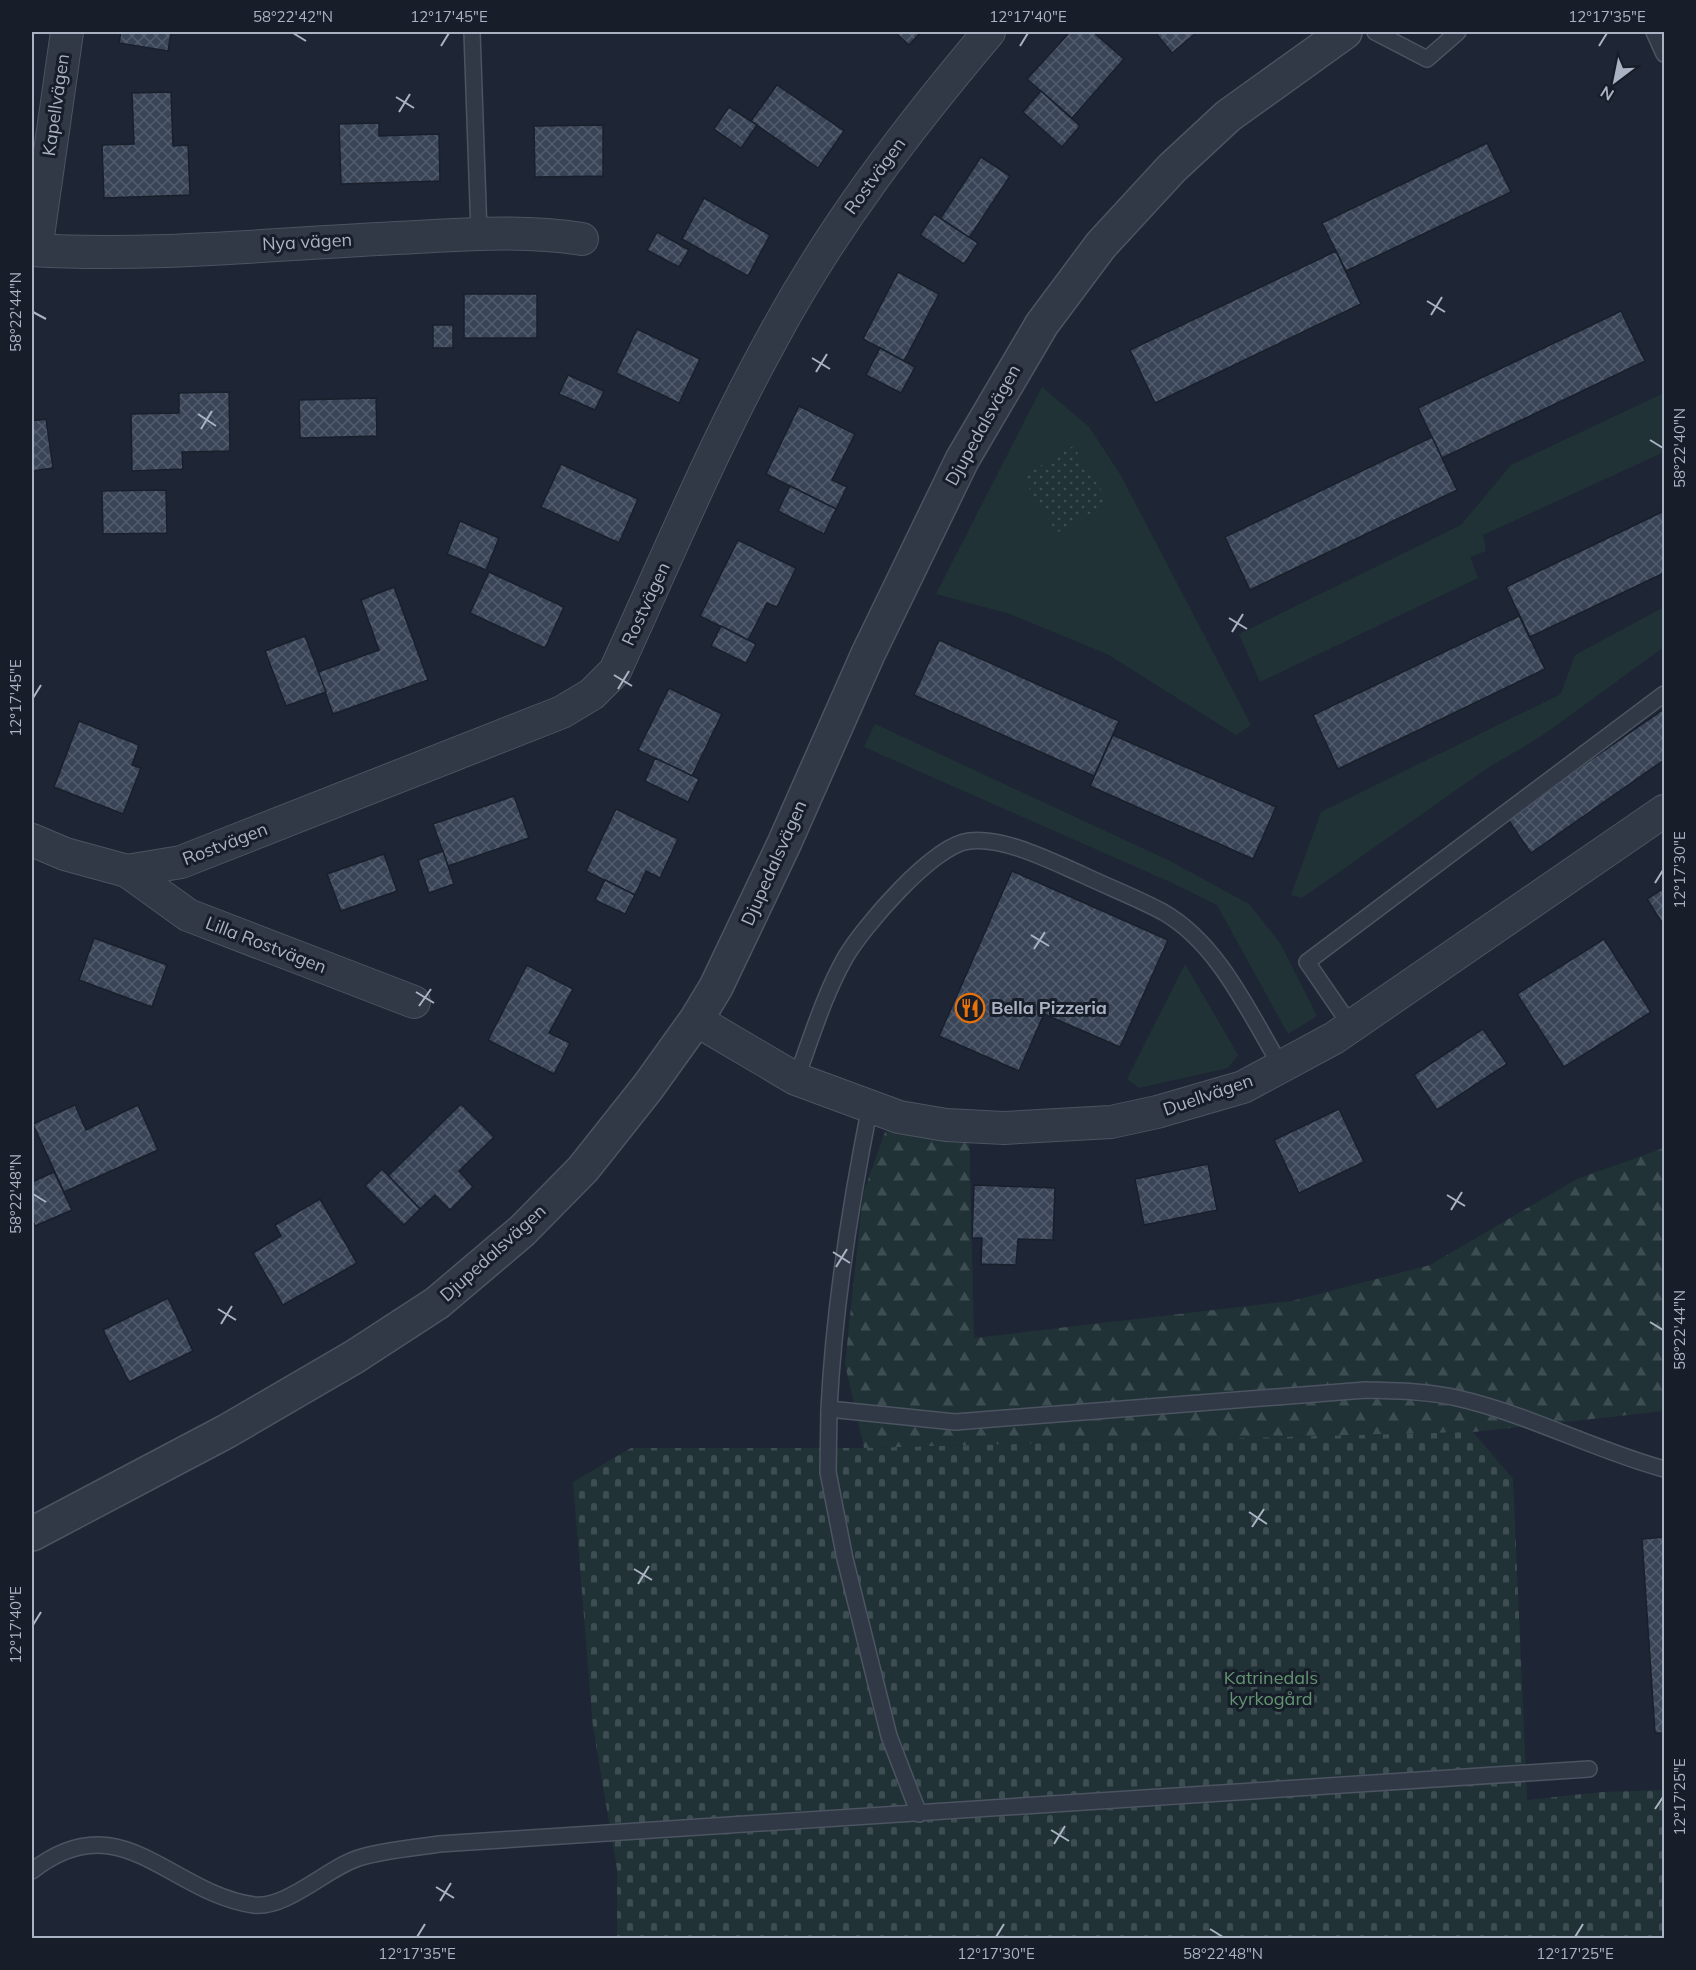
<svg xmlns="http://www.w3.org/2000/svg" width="1696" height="1970" viewBox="0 0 1696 1970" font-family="Mulish,sans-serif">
  <defs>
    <pattern id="forest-firs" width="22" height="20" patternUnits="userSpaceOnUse" patternTransform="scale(1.5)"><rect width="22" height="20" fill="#203236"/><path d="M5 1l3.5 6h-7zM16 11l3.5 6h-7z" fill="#3e4d51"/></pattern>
    <pattern id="cemetery-stones" width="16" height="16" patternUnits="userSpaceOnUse" patternTransform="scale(1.5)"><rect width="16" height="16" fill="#203236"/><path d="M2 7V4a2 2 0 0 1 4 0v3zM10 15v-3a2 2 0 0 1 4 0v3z" fill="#3e4d51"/></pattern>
    <pattern id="park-dots" width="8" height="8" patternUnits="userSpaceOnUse" patternTransform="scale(1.5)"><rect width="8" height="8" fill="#203236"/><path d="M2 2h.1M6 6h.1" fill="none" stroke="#3e4d51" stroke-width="1.8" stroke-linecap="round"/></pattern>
    <pattern id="building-cross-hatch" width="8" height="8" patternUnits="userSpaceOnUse" patternTransform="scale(1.5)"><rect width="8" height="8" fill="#394456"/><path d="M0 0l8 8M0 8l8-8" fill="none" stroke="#535d6d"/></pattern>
  </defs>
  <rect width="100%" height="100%" fill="#1e2635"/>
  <!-- green -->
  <g fill="#203236">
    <polygon points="1042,387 1089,427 1120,474 1251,725 1236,735 1107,654 1010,614 936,594"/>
    <polygon points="1664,393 1664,452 1483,535 1486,551 1470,557 1478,578 1260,682 1239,634 1461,525 1511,465"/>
    <polygon points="1664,607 1664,647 1540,737 1489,767 1302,898 1291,895 1321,812 1561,694 1575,655"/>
    <polygon points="875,724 1170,861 1249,904 1280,943 1317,1016 1288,1034 1217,905 1170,882 864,747"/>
    <polygon points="1185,964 1238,1055 1228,1068 1139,1088 1127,1079"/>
  </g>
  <!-- forest -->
  <polygon fill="url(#forest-firs)" points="969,1119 974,1338 1292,1301 1430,1265 1577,1179 1664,1148 1664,1411 1473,1432 864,1448 845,1364 863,1194 885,1132"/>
  <!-- cemetery -->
  <polygon fill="url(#cemetery-stones)" points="1473,1432 1513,1479 1527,1800 1602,1792 1664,1790 1664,1938 617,1938 617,1869 593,1727 573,1482 631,1448 864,1448"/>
  <!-- park -->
  <polygon fill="url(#park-dots)" points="1073,446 1109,502 1057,533 1022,477"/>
  <!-- building -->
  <g fill="url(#building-cross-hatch)" stroke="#19202c" stroke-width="1.5">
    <polygon points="121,32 171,32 168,51 119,43"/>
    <polygon points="895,32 921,32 909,45"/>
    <polygon points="1070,32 1093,32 1124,59 1072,118 1027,79"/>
    <polygon points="1155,32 1195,32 1196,33 1172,53"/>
    <polygon points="777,85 844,131 818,168 751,121"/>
    <polygon points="1041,91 1080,126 1062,147 1023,112"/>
    <polygon points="171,92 173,146 188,145 190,195 104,198 102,145 134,144 132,93"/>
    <polygon points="729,107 757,125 741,148 714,129"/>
    <polygon points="379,123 379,136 439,134 440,181 341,184 339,124"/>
    <polygon points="603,125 603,176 535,177 534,126"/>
    <polygon points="1487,143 1511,192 1346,271 1322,223"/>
    <polygon points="981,157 1010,176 969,238 940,219"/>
    <polygon points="704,198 770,235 748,276 682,239"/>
    <polygon points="934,214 978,243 964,264 920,235"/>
    <polygon points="657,232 689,250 679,267 647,250"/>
    <polygon points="1336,251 1361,304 1155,403 1130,350"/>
    <polygon points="898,272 939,294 904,361 863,339"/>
    <rect x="464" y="294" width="73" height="44"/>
    <polygon points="1621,311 1645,361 1442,458 1418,408"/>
    <rect x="433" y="325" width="20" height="23"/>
    <polygon points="637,329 700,359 679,403 616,373"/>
    <polygon points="880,348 915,367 901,393 866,375"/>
    <polygon points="568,375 604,391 595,410 559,394"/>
    <polygon points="229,392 230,451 182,452 183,469 132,471 131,414 179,413 179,393"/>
    <polygon points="376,398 377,436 300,438 299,400"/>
    <polygon points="799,406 855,434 832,480 847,487 836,509 766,474"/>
    <polygon points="46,419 53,468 32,471 32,421"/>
    <polygon points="1432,437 1457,490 1250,590 1225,537"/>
    <polygon points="561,464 638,499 619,543 541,507"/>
    <polygon points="790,486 836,509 824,534 778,511"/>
    <polygon points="166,490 167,533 103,534 102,491"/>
    <polygon points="1664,511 1664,573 1530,637 1506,587"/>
    <polygon points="460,521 499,538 486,570 447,554"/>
    <polygon points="738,540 796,568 777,607 767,603 748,640 700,616"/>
    <polygon points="489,572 564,607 545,648 470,613"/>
    <polygon points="394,587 428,680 333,714 318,672 379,650 361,600"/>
    <polygon points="1519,616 1545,669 1338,769 1313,715"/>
    <polygon points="721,626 756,644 746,663 711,646"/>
    <polygon points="305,636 326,692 286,706 265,651"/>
    <polygon points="939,640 1119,721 1094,776 914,695"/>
    <polygon points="669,688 722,714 692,776 638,750"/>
    <polygon points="1664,709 1664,760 1531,853 1507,818"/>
    <polygon points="79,721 139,745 132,765 141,768 123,814 54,787"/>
    <polygon points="1113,735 1276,807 1253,859 1090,786"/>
    <polygon points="655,758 699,779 688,802 645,781"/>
    <polygon points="514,796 529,838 448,866 433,824"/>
    <polygon points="616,809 678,839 660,878 646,871 635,895 586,871"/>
    <polygon points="443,851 454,884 429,893 418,860"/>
    <polygon points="384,854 397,891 341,911 327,874"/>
    <polygon points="1012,871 1168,940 1120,1047 1044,1014 1019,1071 939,1036"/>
    <polygon points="605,880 635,895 625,914 595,900"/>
    <polygon points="1664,888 1664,926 1647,899"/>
    <polygon points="94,938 167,965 152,1007 79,980"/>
    <polygon points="1604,939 1651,1012 1564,1067 1517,994"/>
    <polygon points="527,965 573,989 549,1033 570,1043 554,1074 488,1040"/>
    <polygon points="1483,1029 1507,1064 1437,1110 1414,1075"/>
    <polygon points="461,1104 494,1137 459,1171 473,1187 450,1210 435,1195 420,1209 388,1176"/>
    <polygon points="75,1105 86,1130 138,1105 158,1150 64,1192 33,1124"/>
    <polygon points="1339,1109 1364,1162 1299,1193 1274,1140"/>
    <polygon points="1208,1164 1217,1210 1144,1225 1135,1179"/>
    <polygon points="382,1169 420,1209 404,1225 365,1186"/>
    <polygon points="54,1172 72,1210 35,1226 32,1218 32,1182"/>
    <polygon points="974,1185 1055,1188 1053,1240 1018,1239 1016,1265 981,1264 982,1238 972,1238"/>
    <polygon points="320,1199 357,1263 283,1305 253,1253 281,1236 275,1225"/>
    <polygon points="168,1298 193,1351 129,1382 103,1330"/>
    <polygon points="1664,1537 1664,1733 1655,1733 1642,1539"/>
  </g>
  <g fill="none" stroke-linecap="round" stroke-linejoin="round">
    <!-- service casing -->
    <g stroke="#4c5361" stroke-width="18">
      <g id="service">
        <polyline points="472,32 479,234"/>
        <polyline points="1375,32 1427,59 1458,32"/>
        <polyline points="1654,32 1664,54"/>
        <polyline points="1351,1026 1307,962 1664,694"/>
        <path d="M796 1079C811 1039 824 995 845 958 863 927 933 845 969 841 1004 837 1049 860 1081 874 1108 887 1137 898 1163 912 1219 944 1249 1013 1281 1066"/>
        <path d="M870 1106C850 1206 834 1307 829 1409L955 1422 1366 1390C1397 1391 1427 1391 1457 1398 1528 1414 1594 1450 1664 1469"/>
        <polyline points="829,1409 828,1472 845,1559 889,1736 919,1814"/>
        <path d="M32 1871C121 1801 169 1893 254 1905 288 1909 330 1865 362 1857 386 1850 414 1848 439 1844L1589 1769"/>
      </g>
    </g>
    <!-- minor casing -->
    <g stroke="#4c5361" stroke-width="34">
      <g id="minor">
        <path d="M32 250C152 257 275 244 396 238 458 235 520 229 582 239"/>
        <polyline points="36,250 67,32"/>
        <path d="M32 840 65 854 127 871 181 862 562 712 592 694 615 671C666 560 713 446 772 339 832 227 908 128 989 32"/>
        <polyline points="127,871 188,915 414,1002"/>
        <polyline points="696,1020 796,1079 899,1117 946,1125 1004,1128 1111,1122 1157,1112 1243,1087 1334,1038 1664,811"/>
      </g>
    </g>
    <!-- tertiary casing -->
    <g stroke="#4c5361" stroke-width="36">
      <polyline id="tertiary" points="32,1534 227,1431 354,1357 437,1303 522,1231 583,1169 648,1087 696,1020 716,987 784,844 868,654 962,460 1042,324 1101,245 1172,168 1228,116 1345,32"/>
    </g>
    <!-- service -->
    <use href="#service" stroke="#313946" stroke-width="15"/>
    <!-- minor -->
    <use href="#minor" stroke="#313946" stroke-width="32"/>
    <!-- tertiary -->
    <use href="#tertiary" stroke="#313946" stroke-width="33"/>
  </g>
  <!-- ticks -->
  <path fill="none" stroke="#aab3c3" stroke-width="2" d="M293 33 306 41M441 46 449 33M1020 46 1028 33M1599 46 1607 33M396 97 414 108M399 112 410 94M1427 301 1445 312M33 312 46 319M1431 315 1442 297M812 358 830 369M816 372 827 354M198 414 216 426M201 429 212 411M1650 440 1663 448M1229 618 1247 629M1232 632 1243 614M614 675 632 686M618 689 629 671M33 698 41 685M1655 883 1663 870M1031 935 1049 946M1034 949 1045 932M416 992 434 1003M419 1006 431 989M33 1194 46 1202M1447 1195 1465 1206M1451 1210 1462 1192M833 1252 850 1263M836 1267 847 1249M218 1309 236 1320M1650 1322 1663 1330M221 1324 232 1306M1249 1512 1267 1524M1252 1527 1264 1509M634 1569 652 1580M638 1584 649 1566M33 1625 41 1612M1655 1809 1663 1797M1051 1830 1069 1841M1054 1844 1065 1826M436 1887 454 1898M440 1901 451 1883M1210 1929 1223 1937M417 1937 425 1924M996 1937 1004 1924M1575 1937 1583 1924"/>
  <!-- icons -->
  <defs>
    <g id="restaurant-ring" transform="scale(1.5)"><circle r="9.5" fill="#171e2a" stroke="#e8710a" stroke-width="1.5"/><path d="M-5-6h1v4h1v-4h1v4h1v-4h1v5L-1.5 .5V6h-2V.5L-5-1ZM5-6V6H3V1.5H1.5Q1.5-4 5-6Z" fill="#e8710a"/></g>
  </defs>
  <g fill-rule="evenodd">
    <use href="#restaurant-ring" x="970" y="1008"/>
  </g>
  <g text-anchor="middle" stroke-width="6" stroke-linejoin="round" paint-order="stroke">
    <!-- street labels -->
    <g font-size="18" fill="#aab3c3" stroke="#171e2a">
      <text transform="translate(56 105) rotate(-82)" y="6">Kapellvägen</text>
      <text transform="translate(875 176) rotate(-54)" y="6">Rostvägen</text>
      <text transform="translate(307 242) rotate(-3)" y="6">Nya vägen</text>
      <text transform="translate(983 425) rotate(-61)" y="6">Djupedalsvägen</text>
      <text transform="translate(646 604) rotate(-65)" y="6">Rostvägen</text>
      <text transform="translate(225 844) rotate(-21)" y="6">Rostvägen</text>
      <text transform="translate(774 863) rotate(-66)" y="6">Djupedalsvägen</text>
      <text transform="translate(266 945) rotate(21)" y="6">Lilla Rostvägen</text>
      <text transform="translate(1208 1095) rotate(-19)" y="6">Duellvägen</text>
      <text transform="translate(493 1253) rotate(-42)" y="6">Djupedalsvägen</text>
    </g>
    <!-- poi labels -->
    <g font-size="18" font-weight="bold" fill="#aab3c3" stroke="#171e2a" text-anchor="start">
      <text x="991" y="1014">Bella Pizzeria</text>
    </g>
    <!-- park labels -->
    <g font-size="18" fill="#629470" stroke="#171e2a">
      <text x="1271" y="1684">Katrinedals<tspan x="1271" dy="21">kyrkogård</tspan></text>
    </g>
  </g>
  <!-- border -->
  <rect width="1696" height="1970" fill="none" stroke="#171e2a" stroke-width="66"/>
  <!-- north arrow -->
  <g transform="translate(1615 81) rotate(212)" stroke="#171e2a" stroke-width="4.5" paint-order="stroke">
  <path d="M0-4.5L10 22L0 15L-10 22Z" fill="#aab3c3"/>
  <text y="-9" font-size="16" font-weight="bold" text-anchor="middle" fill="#aab3c3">N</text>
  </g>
  <rect x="33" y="33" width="1630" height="1904" fill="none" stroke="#aab3c3" stroke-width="2"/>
  <g font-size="15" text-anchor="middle" fill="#aab3c3">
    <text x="293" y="22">58°22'42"N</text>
    <text x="449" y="22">12°17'45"E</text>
    <text x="1028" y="22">12°17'40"E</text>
    <text x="1607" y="22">12°17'35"E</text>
    <text transform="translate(16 312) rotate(-90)" y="5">58°22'44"N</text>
    <text transform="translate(1680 448) rotate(-90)" y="5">58°22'40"N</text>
    <text transform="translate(16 698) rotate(-90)" y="5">12°17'45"E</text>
    <text transform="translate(1680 870) rotate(-90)" y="5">12°17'30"E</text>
    <text transform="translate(16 1194) rotate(-90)" y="5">58°22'48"N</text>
    <text transform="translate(1680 1330) rotate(-90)" y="5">58°22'44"N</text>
    <text transform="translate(16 1625) rotate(-90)" y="5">12°17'40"E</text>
    <text transform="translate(1680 1797) rotate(-90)" y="5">12°17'25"E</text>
    <text x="417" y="1959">12°17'35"E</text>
    <text x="996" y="1959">12°17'30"E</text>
    <text x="1223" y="1959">58°22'48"N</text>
    <text x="1575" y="1959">12°17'25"E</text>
  </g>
</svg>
